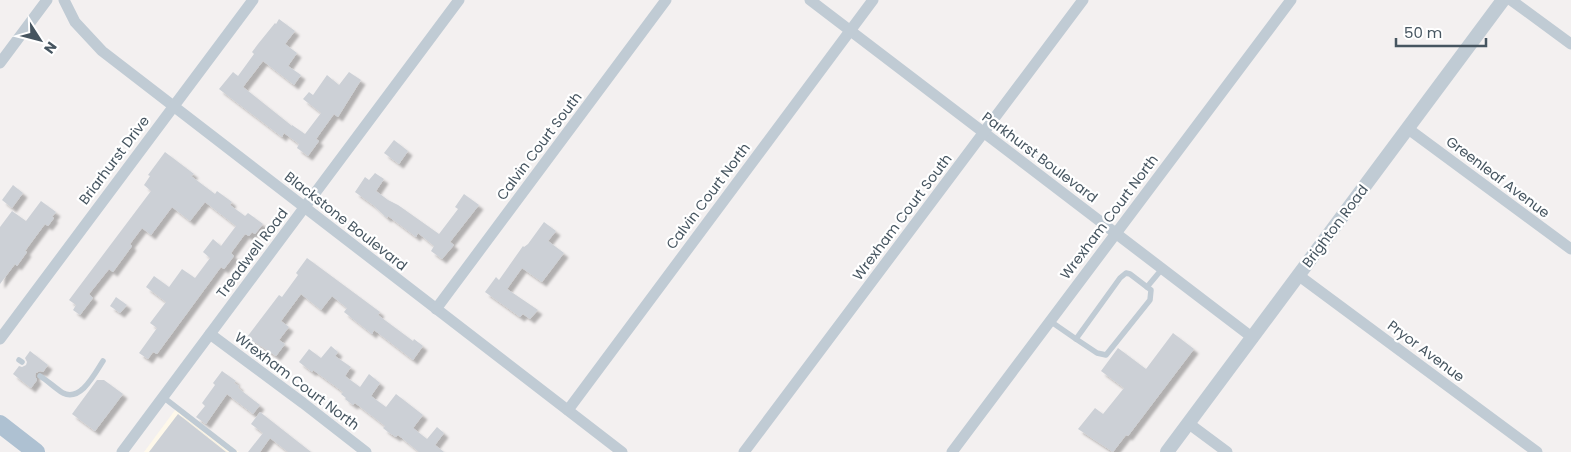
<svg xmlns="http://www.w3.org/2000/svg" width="1571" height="452" viewBox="0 0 1571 452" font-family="Poppins,sans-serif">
  <defs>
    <filter id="shadow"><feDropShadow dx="4.5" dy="4.5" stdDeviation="1" flood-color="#0004"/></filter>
  </defs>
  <rect width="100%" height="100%" fill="#f3f0f0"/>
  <!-- commercial -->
  <polygon fill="#fef8ea" points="178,406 239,452 144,452"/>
  <!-- building -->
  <g fill="#ccd0d6" filter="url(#shadow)">
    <polygon points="279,19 295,31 285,44 297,53 288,66 301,75 294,85 263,61 243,87 292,126 292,125 305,134 321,113 303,99 309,92 313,95 327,75 339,85 349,72 361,80 338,117 334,114 316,139 319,141 308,156 297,148 299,144 284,133 282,137 219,89 233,72 238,76 254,54 252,52 258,44 275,23 276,24"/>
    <polygon points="394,140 408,151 399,164 384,153"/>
    <polygon points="165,152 194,174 191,176 215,194 217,191 232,202 230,205 245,216 248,213 263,224 255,234 252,232 249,236 245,234 231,253 234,256 224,269 221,267 157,354 153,352 148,359 139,353 157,328 150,323 166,302 146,287 154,276 169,287 182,269 195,278 210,258 203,252 213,239 221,246 236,226 205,202 190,221 172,207 151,235 142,228 130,244 132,246 113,272 109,269 89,294 93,298 80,315 73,310 76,305 69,300 151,191 144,185 150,176 148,175"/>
    <polygon points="375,173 384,179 376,191 388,200 398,205 439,234 458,209 455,207 464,194 479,205 450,242 454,245 442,259 431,251 434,246 418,233 416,237 388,216 387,218 373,205 355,192 365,177 369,180"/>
    <polygon points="13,185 23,193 12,208 2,200"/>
    <polygon points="41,201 56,212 52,217 54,218 48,226 45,224 25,251 27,252 17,266 15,264 0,284 0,227 12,211 26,221"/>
    <polygon points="544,222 556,231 548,241 564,253 542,282 522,268 507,289 538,310 530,319 523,314 520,317 485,292 496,277 499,280 523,246 524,247 528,244"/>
    <polygon points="307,258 380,312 378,315 413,341 414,339 423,346 413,360 374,330 372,334 344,312 347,308 332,296 321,310 301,294 281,321 289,327 279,340 285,344 276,356 247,337 279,295 282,297 298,275 296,273"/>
    <polygon points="116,297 127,305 120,313 110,306"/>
    <polygon points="1173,333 1194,349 1128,436 1126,435 1113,452 1078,429 1095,408 1103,414 1124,388 1101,371 1118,348 1146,369"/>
    <polygon points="331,346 338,352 335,356 351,367 345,376 360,387 369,374 380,383 371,396 386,407 396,394 423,415 413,428 427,439 437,427 444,433 435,445 444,452 419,452 398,435 396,437 388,432 383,428 385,426 355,403 353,405 345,399 346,398 341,394 343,392 313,370 312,372 299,362 309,349 321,358"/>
    <polygon points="30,351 48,365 43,372 40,371 36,373 35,376 37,380 31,388 13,374 19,366 22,367 26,365 27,362 25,358"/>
    <polygon points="222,371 236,381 234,383 239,386 238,388 260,405 253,414 227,394 206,424 196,417 205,406 202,403 215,385 213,383"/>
    <polygon points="97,380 104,380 123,394 95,431 72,414"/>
    <polygon points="260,412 274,423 311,452 288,452 270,438 260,452 248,452 263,433 251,424"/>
    <polygon points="178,414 226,452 149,452"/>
  </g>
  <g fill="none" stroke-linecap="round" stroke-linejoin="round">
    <!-- service -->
    <g stroke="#c0cbd4" stroke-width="5.5">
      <polyline points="1050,321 1076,339 1120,278 1126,273 1130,274 1147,287 1162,269"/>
      <polyline points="1076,339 1097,353 1106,355 1150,300 1151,290 1147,287"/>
      <polyline points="19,360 22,362"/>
      <path d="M40 376C48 381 55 388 63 393 81 402 95 373 103 361"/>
      <polyline points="163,397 234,452"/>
    </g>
    <!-- minor -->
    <g stroke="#c0cbd4" stroke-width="11">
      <polyline points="64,0 75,22 102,51 622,452"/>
      <polyline points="810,0 1253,338"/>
      <polyline points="1511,0 1571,44"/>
      <polyline points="0,63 47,0"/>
      <polyline points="1407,128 1571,249"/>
      <polyline points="1298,275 1537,452"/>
      <polyline points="436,309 666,0"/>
      <polyline points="210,334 303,403 366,452"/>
      <polyline points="0,339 253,0"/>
      <polyline points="568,410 873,0"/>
      <polyline points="1188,423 1227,452"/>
      <polyline points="122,452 459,0"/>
      <polyline points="744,452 1083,0"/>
      <polyline points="952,452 1291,0"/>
    </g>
    <!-- tertiary -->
    <polyline stroke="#c0cbd4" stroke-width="14" points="1167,452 1503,0"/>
    <!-- primary -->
    <polyline stroke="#aec1d2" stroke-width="18" points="0,424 36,452"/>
  </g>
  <g text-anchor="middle" stroke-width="4.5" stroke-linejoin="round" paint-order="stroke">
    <!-- street labels -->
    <g font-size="14" fill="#465560" stroke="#fff">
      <text transform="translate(539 146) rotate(-53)" y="5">Calvin Court South</text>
      <text transform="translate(1040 157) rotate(37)" y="5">Parkhurst Boulevard</text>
      <text transform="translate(114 160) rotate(-53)" y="5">Briarhurst Drive</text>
      <text transform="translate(1498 177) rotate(37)" y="5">Greenleaf Avenue</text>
      <text transform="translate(708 196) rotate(-53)" y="5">Calvin Court North</text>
      <text transform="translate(902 217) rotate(-53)" y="5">Wrexham Court South</text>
      <text transform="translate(1109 217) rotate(-53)" y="5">Wrexham Court North</text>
      <text transform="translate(346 221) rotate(38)" y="5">Blackstone Boulevard</text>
      <text transform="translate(1335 226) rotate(-53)" y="5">Brighton Road</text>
      <text transform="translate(252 253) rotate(-53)" y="5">Treadwell Road</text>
      <text transform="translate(1426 351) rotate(37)" y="5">Pryor Avenue</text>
      <text transform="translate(297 381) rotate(37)" y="5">Wrexham Court North</text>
    </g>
  </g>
  <!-- north arrow -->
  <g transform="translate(40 40) rotate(126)" stroke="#ffffff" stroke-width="4" paint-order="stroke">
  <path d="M0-4L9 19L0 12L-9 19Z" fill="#465560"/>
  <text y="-8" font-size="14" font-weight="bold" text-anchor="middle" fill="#465560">N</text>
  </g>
  <!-- scale -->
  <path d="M1396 38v8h90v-8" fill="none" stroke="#465560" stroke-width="2.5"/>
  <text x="1404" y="38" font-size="15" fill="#465560" stroke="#ffffff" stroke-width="4" paint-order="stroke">50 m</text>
</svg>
